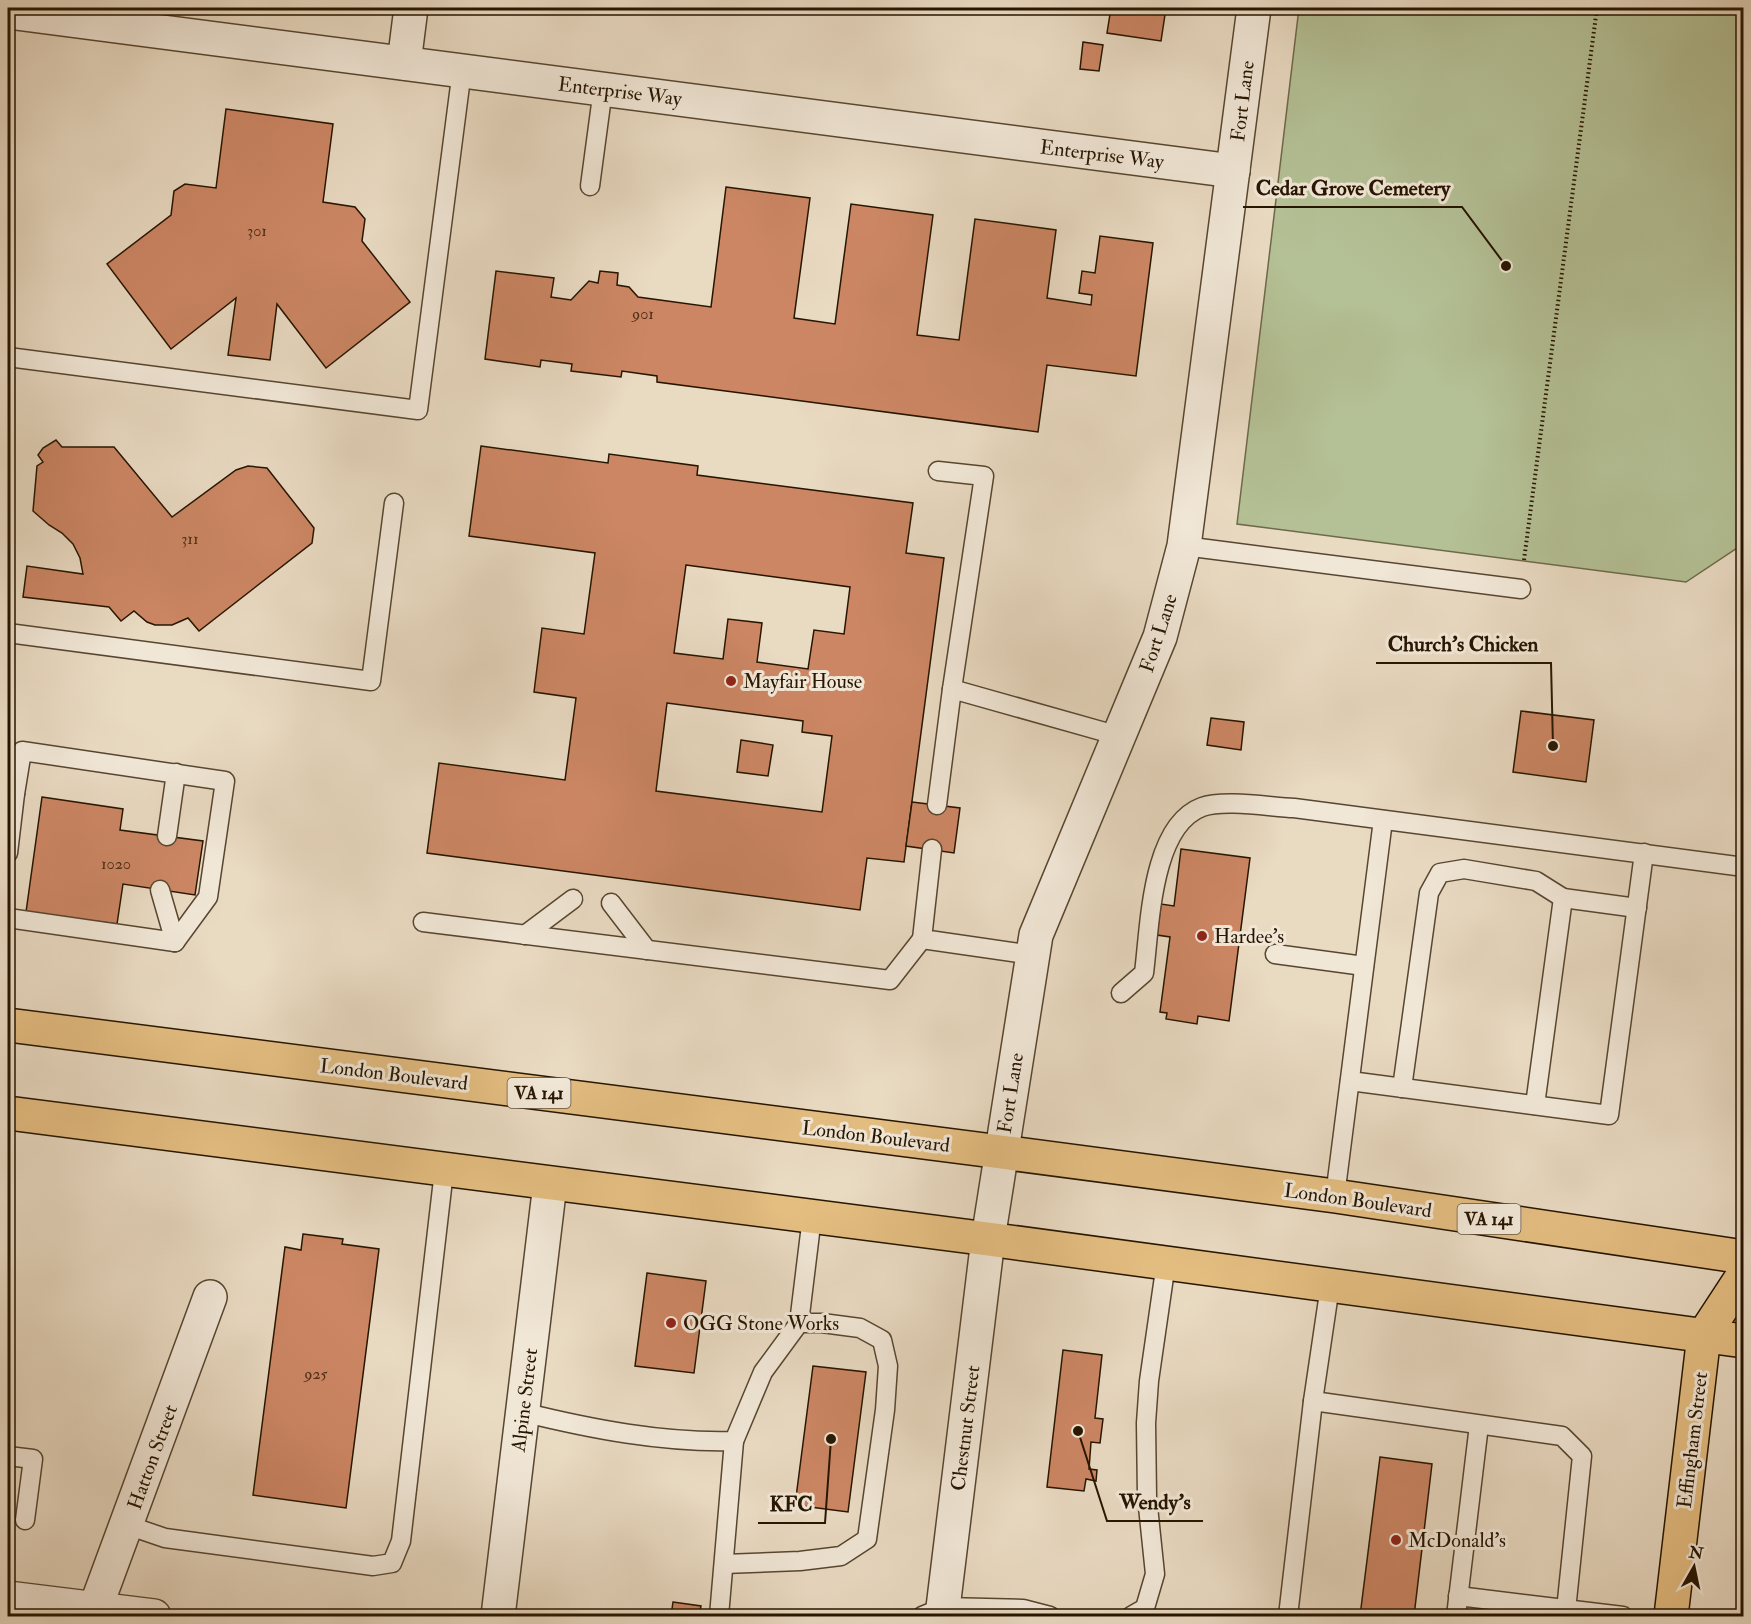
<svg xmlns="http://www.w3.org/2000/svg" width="1751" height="1624" viewBox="0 0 1751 1624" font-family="'IM FELL Double Pica',serif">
  <rect width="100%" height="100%" fill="#e9dac2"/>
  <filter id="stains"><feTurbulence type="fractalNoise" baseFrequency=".00333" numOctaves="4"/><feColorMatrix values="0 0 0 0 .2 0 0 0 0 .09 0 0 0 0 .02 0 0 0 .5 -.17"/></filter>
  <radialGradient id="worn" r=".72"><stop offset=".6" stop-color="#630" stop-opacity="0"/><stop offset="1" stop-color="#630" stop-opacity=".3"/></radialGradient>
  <!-- green -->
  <polygon fill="#b4c095" stroke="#6d6a4a" stroke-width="1.5" points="1299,8 1743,8 1743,544 1686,582 1237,524"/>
  <!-- building -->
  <g fill="#cc8664" stroke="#261500" stroke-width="1.5" fill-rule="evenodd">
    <polygon points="531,8 562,8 562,12"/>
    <polygon points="1111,8 1166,8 1161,41 1107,33"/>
    <polygon points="1083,42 1103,45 1099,71 1080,69"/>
    <polygon points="226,109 333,124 323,202 355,207 365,219 362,241 410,302 326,368 277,304 270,360 228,355 236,298 171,349 107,264 171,215 174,191 185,184 216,188"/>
    <polygon points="726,187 810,198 794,318 835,324 851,204 933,215 917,335 959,340 975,219 1056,230 1047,298 1091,305 1092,295 1079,293 1082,271 1095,273 1100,236 1153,243 1136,376 1047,365 1038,432 657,382 657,376 622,371 621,377 571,371 572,364 541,360 540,367 485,359 496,271 554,278 551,297 571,300 589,281 598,283 600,271 618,273 617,285 629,287 638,297 711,307"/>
    <polygon points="56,440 62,447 114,447 172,517 236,470 248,466 267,468 314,528 312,543 199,631 188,618 172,625 155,625 147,622 134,611 121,621 109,607 23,597 27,566 83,574 80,558 73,544 62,533 49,525 33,511 37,466 43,462 38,455 43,448"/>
    <path d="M481 446 608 463 609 454 698 466 697 475 913 503 906 553 944 558 904 862 867 858 860 910 427 853 439 763 565 780 576 698 534 692 542 628 584 634 595 553 469 536ZM686 565 850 587 844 634 814 630 808 669 757 662 762 623 728 619 723 659 674 653ZM667 703 803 721 802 732 832 736 822 812 656 791Z"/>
    <polygon points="1521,711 1594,720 1586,782 1513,772"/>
    <polygon points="1211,718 1244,722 1241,750 1207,745"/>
    <polygon points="741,740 773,745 768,776 737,772"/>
    <polygon points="42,797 123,809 120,830 203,841 195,895 123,884 117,924 26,912"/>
    <polygon points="912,802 960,808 954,853 906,846"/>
    <polygon points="1181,849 1250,858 1229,1021 1198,1016 1197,1024 1166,1019 1167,1013 1160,1012 1170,937 1157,935 1161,904 1174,906"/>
    <polygon points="303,1234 343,1239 342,1244 379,1249 346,1508 253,1495 285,1247 301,1250"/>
    <polygon points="647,1273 706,1281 694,1373 635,1366"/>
    <polygon points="1063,1350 1102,1355 1095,1418 1103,1419 1100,1443 1091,1442 1089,1469 1097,1470 1096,1481 1086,1479 1084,1491 1047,1487"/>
    <polygon points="813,1366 866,1372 848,1512 795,1505"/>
    <polygon points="1380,1457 1432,1464 1414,1616 1360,1616"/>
    <polygon points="673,1602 701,1606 699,1616 671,1616"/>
  </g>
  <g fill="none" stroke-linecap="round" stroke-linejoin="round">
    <!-- service casing -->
    <g stroke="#574630" stroke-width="21">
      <g id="service">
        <polyline points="590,186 603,89"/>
        <polyline points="8,357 418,410 462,70"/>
        <polyline points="938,471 984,476 952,689"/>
        <polyline points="1184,546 1521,589"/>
        <polyline points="8,633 371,681 394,503"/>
        <polyline points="8,793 15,794 8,853"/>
        <polyline points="15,794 22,751 225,781 208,897 175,942"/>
        <polyline points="937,805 952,689 1119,736"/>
        <polyline points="167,836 176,773"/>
        <polyline points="932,849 922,939 1033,955"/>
        <polyline points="160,890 175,942"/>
        <polyline points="611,903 647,950"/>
        <polyline points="8,918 175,942"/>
        <polyline points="423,922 890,980 922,939"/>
        <polyline points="525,935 573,899"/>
        <polyline points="1275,954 1364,966"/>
        <path d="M1121 993 1144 973C1150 926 1151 826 1202 807 1224 799 1270 807 1294 808L1744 867"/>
        <polyline points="1350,1081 1609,1115 1644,853"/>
        <polyline points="1402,1088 1429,893 1440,873 1464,869 1536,881 1563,898"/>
        <polyline points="1535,1105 1563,898 1637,908"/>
        <polyline points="1335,1196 1383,820"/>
        <polyline points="1313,1401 1562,1436 1582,1456 1566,1610"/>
        <path d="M522 1412C591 1429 663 1443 734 1441L763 1372 799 1323 812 1217"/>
        <polyline points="8,1456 33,1459 25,1520"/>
        <polyline points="127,1525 165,1538 373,1566 392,1563 401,1541 444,1171"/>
        <polyline points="724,1564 800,1561 841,1556 867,1539 885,1410 888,1366 882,1340 860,1328 822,1323 799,1323"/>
        <polyline points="1458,1596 1623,1616"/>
        <polyline points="719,1616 734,1441"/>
        <polyline points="922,1616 944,1607 1023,1609 1050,1616"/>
        <polyline points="1131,1616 1145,1608 1155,1574 1147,1497 1146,1423 1149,1381 1166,1263"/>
        <polyline points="1288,1616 1313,1401 1330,1286"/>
        <polyline points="1456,1616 1479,1425"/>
      </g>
    </g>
    <!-- minor casing -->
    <g stroke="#574630" stroke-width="36">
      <g id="minor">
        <polyline points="8,12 1233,171"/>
        <polyline points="404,63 411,8"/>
        <polyline points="8,1598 154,1616"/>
        <polyline points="94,1616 95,1609 210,1297"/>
        <polyline points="498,1616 550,1184"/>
        <polyline points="942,1616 988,1239 1036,935 1160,637 1184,546 1254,8"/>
      </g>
    </g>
    <!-- primary casing -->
    <g stroke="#261500" stroke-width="36">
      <g id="primary">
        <polyline points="8,1025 1001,1152 1335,1196 1744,1257"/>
        <polyline points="8,1113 988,1239 1744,1341"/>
        <polyline points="1671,1616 1704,1335 1744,1274"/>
      </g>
    </g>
    <!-- path -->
    <polyline stroke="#261500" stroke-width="4" stroke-dasharray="1.5 3" stroke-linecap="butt" points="1524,560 1597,8"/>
    <!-- service -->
    <use href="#service" stroke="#f1e7d7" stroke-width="18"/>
    <!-- minor -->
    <use href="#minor" stroke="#f1e7d7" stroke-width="33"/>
    <!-- primary -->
    <use href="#primary" stroke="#e4bd81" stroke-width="33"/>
  </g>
  <!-- markers -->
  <g fill="#8f2418" stroke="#f1e7d7" stroke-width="2">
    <circle cx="731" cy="681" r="6"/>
    <circle cx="1202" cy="936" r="6"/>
    <circle cx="671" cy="1323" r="6"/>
    <circle cx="1396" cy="1540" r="6"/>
  </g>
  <g text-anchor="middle" stroke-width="6" stroke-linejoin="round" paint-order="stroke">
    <!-- number labels -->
    <g font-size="16" fill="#503119">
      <text x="257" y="236">301</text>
      <text x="643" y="319">901</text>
      <text x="190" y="544">311</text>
      <text x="116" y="869">1020</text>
      <text x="316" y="1379">925</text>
    </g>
    <!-- shield labels -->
    <g fill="#f1e7d7" stroke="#635440" stroke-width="1.5">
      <rect x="507.5" y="1078" width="63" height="30" rx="4.5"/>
      <rect x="1457.5" y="1204" width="63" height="30" rx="4.5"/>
    </g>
    <g font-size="18" font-weight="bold" fill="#261500">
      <text x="539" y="1099">VA 141</text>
      <text x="1489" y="1225">VA 141</text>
    </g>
    <!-- street labels -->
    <g font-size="20" fill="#261500" stroke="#f1e7d7">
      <text transform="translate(620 91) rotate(7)" y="7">Enterprise Way</text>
      <text transform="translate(1242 101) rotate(-83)" y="7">Fort Lane</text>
      <text transform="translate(1102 154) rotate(7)" y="7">Enterprise Way</text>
      <text transform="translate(1158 633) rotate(-72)" y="7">Fort Lane</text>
      <text transform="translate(394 1074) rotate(7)" y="7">London Boulevard</text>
      <text transform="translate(1010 1093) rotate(-81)" y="7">Fort Lane</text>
      <text transform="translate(876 1136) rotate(7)" y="7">London Boulevard</text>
      <text transform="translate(1358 1200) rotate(8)" y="7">London Boulevard</text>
      <text transform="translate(524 1400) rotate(-83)" y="7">Alpine Street</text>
      <text transform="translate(965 1428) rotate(-83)" y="7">Chestnut Street</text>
      <text transform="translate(1692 1440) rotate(-83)" y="7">Effingham Street</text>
      <text transform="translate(152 1457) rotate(-70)" y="7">Hatton Street</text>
    </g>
    <!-- poi labels -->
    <g font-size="20" fill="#261500" stroke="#f1e7d7" text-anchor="start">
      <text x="743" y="688">Mayfair House</text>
      <text x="1214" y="943">Hardee's</text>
      <text x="683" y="1330">OGG Stone Works</text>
      <text x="1408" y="1547">McDonald's</text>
    </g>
  </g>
  <!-- callouts -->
  <path fill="none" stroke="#261500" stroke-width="2" d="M1506 266L1462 207H1243M1553 746L1551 663H1376M1078 1431L1107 1521H1203M831 1439L825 1523H758"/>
  <g fill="#261500" stroke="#f1e7d7" stroke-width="2">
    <circle cx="1506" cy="266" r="6"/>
    <circle cx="1553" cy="746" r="6"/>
    <circle cx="1078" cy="1431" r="6"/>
    <circle cx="831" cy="1439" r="6"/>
  </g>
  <g font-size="21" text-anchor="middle" font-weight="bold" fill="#261500" stroke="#f1e7d7" stroke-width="6" stroke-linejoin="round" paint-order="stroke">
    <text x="1353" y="195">Cedar Grove Cemetery</text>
    <text x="1463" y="651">Church's Chicken</text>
    <text x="1155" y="1509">Wendy's</text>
    <text x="791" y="1511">KFC</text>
  </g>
  <!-- margin -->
  <rect width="1751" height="1624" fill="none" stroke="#e9dac2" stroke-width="30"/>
  <rect x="9" y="9" width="1733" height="1606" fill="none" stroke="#261500" stroke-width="3"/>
  <rect x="15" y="15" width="1721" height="1594" fill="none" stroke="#261500" stroke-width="1.5"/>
  <!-- north arrow -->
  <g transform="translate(1694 1567) rotate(9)" stroke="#f1e7d7" stroke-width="4.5" paint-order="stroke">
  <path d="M0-4.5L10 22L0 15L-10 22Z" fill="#261500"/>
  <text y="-9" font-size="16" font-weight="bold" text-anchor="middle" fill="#261500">N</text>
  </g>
  <rect width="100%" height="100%" filter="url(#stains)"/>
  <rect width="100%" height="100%" fill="url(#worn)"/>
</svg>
